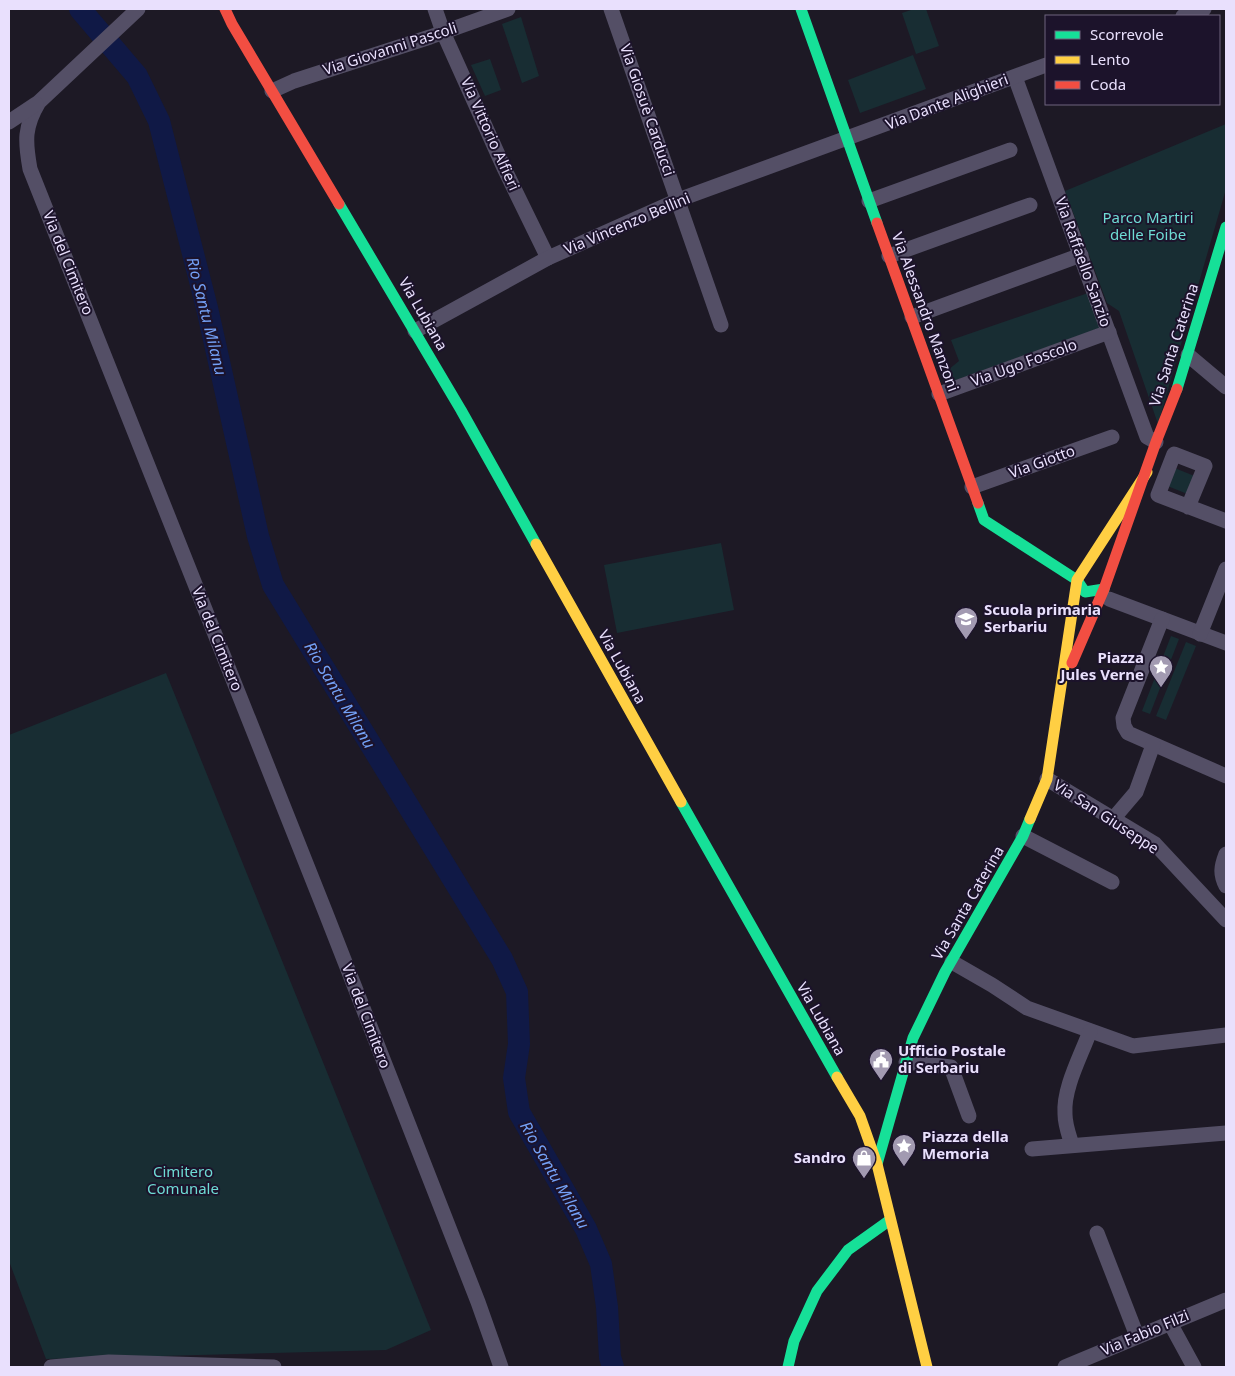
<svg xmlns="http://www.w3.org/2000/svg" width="1235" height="1376" viewBox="0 0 1235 1376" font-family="'Noto Sans',sans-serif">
  <rect width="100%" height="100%" fill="#1d1925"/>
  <!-- green -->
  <g fill="#182d33">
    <polygon points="914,9 926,9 939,46 916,54 902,13"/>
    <polygon points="521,17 539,76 522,83 502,24"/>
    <polygon points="913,55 926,89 860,113 848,80"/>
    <polygon points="490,59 501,90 485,96 471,65"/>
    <polygon points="1226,124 1226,189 1158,424 1119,311 1107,303 1065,191"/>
    <polygon points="1088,293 1100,328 945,384 942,375 959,361 951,340"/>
    <polygon points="1172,467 1197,477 1190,495 1165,485"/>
    <polygon points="721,543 734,610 617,633 604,565"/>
    <polygon points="1171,636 1179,639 1150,714 1142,711"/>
    <polygon points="1186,642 1196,646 1166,720 1156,716"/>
    <polygon points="166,673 431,1330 386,1350 46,1359 9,1261 9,735"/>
  </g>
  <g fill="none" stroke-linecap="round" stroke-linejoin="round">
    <!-- river -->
    <polyline stroke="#101946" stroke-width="22" points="80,9 137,76 159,121 207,308 258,536 273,585 502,959 517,992 519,1044 514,1078 519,1112 586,1229 601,1264 607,1307 610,1357 613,1367"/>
    <!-- street -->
    <g stroke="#544f66" stroke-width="15">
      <path d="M138 9 39 102C24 127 25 141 30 169L325 911 478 1302 501 1367"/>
      <polyline points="435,9 443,32 504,168 548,258"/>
      <polyline points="611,9 721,325"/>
      <polyline points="1183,16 1204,9"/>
      <polyline points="1015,77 1147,437 1156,442"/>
      <polyline points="272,91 294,81 430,37 508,9"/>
      <polyline points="9,122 36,104"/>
      <polyline points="869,201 1010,150"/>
      <polyline points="889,256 1030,205"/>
      <polyline points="912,317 1081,255"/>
      <polyline points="415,331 548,258 678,200 1046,65"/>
      <polyline points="1188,355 1226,387"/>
      <polyline points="939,394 1109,332"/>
      <polyline points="972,487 1112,437"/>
      <polyline points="1188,507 1205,466 1174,454 1158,495 1226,521"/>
      <polyline points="1109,599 1226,643"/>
      <polyline points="1162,619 1123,718 1124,726 1128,733 1226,776"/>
      <polyline points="1200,634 1226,569"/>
      <polyline points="1047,779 1155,844 1226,920"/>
      <polyline points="1113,819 1136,792 1153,745"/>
      <polyline points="1023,836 1112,882"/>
      <path d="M1226 854C1221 867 1220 874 1226 886"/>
      <polyline points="952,962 992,985 1027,1008 1133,1046 1226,1035"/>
      <polyline points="906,1062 951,1067 969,1116"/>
      <path d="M1072 1145C1069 1135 1065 1125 1065 1114 1063 1088 1081 1056 1090 1031"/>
      <polyline points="1032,1149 1226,1133"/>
      <polyline points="1097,1233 1137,1336"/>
      <polyline points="1170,1323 1194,1367"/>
      <polyline points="51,1367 109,1362 274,1367"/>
      <polyline points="1065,1367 1226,1300"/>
    </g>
    <!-- fast -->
    <g stroke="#16e098" stroke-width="11">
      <polyline points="801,9 877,223"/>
      <polyline points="339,204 461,410 536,544"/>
      <polyline points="1177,389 1226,227"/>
      <polyline points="978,503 984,520 1077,580 1085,592 1104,589"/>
      <polyline points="681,802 837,1077"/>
      <polyline points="877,1164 913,1038 945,972 1023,836 1030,819"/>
      <polyline points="788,1367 794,1341 817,1291 848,1250 890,1220"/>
    </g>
    <!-- slow -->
    <g stroke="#ffcf43" stroke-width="11">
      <polyline points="536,544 681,802"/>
      <polyline points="1030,819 1047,779 1077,580 1147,472"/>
      <polyline points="837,1077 860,1116 877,1164 927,1367"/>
    </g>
    <!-- jam -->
    <g stroke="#f24e42" stroke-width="11">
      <polyline points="225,9 232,24 339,204"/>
      <polyline points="877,223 978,503"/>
      <polyline points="1072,663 1104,589 1156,442 1177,389"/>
    </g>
  </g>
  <!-- icons -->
  <defs>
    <g id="school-pin" transform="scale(1.25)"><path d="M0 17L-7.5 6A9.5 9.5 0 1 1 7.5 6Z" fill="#a29ab1" stroke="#1c132b"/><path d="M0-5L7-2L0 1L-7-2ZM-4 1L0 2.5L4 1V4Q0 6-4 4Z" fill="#fff"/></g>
    <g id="sight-pin" transform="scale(1.25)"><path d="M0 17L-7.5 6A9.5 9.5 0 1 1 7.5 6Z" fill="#a29ab1" stroke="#1c132b"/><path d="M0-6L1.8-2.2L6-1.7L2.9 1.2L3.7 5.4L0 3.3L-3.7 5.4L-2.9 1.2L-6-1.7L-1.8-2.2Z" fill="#fff"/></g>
    <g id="civic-pin" transform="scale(1.25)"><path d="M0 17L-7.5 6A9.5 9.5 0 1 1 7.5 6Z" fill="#a29ab1" stroke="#1c132b"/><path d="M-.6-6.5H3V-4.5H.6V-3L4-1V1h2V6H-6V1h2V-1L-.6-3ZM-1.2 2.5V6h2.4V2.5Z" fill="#fff"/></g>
    <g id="shop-pin" transform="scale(1.25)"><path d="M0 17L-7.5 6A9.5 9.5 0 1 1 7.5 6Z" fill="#a29ab1" stroke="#1c132b"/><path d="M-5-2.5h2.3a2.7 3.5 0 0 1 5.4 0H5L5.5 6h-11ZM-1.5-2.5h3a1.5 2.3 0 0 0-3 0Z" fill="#fff"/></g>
  </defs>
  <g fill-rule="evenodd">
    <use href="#school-pin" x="966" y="619"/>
    <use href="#sight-pin" x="1161" y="667"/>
    <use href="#civic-pin" x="881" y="1060"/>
    <use href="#sight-pin" x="904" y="1146"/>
    <use href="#shop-pin" x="864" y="1158"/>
  </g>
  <g text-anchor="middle" stroke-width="4" stroke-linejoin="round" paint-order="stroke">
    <!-- street labels -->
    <g font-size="15" fill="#e9e0fd" stroke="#1c132b">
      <text transform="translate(390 49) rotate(-18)" y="5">Via Giovanni Pascoli</text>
      <text transform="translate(947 102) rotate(-21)" y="5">Via Dante Alighieri</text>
      <text transform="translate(647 110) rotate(71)" y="5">Via Giosuè Carducci</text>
      <text transform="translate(490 134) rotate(66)" y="5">Via Vittorio Alfieri</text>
      <text transform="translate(627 224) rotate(-23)" y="5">Via Vincenzo Bellini</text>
      <text transform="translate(1083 262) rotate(70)" y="5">Via Raffaello Sanzio</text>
      <text transform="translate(68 263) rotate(68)" y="5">Via del Cimitero</text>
      <text transform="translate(925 312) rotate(70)" y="5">Via Alessandro Manzoni</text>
      <text transform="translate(423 314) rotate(60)" y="5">Via Lubiana</text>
      <text transform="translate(1174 345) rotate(-72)" y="5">Via Santa Caterina</text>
      <text transform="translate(1024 363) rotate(-20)" y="5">Via Ugo Foscolo</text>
      <text transform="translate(1042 462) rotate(-20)" y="5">Via Giotto</text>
      <text transform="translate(217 639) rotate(68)" y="5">Via del Cimitero</text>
      <text transform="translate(622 667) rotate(61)" y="5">Via Lubiana</text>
      <text transform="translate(1106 817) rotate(33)" y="5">Via San Giuseppe</text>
      <text transform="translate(968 903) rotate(-60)" y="5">Via Santa Caterina</text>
      <text transform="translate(366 1016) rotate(69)" y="5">Via del Cimitero</text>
      <text transform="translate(821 1019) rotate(60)" y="5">Via Lubiana</text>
      <text transform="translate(1145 1333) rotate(-23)" y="5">Via Fabio Filzi</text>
    </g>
    <!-- park labels -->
    <g font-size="15" fill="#6edbd4" stroke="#1c132b">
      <text x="1148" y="223">Parco Martiri<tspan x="1148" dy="17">delle Foibe</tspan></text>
      <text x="183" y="1177">Cimitero<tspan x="183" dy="17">Comunale</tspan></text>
    </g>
    <!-- poi labels -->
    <g font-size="15" font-weight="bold" fill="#e9e0fd" stroke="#1c132b" text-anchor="start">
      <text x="984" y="615">Scuola primaria<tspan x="984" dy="17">Serbariu</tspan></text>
      <text x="1144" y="663" text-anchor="end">Piazza<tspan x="1144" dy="17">Jules Verne</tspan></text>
      <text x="898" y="1056">Ufficio Postale<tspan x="898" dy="17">di Serbariu</tspan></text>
      <text x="922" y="1142">Piazza della<tspan x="922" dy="17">Memoria</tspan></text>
      <text x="846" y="1163" text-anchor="end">Sandro</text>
    </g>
    <!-- water labels -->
    <g font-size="16" font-style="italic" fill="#74a1f7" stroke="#1c132b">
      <text transform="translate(207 316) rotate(76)" y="6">Rio Santu Milanu</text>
      <text transform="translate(340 695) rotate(59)" y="6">Rio Santu Milanu</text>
      <text transform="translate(555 1175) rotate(60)" y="6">Rio Santu Milanu</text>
    </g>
  </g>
  <!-- border -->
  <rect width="1235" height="1376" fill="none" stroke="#e9e0fd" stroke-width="20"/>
  <!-- legend -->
  <rect x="1045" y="15" width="175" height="90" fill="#1c132b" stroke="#6e657f"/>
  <rect x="1055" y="31" width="25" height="8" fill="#16e098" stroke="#6e657f"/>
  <text x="1090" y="40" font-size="15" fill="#e9e0fd">Scorrevole</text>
  <rect x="1055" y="56" width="25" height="8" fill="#ffcf43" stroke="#6e657f"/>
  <text x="1090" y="65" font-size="15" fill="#e9e0fd">Lento</text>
  <rect x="1055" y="81" width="25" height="8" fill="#f24e42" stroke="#6e657f"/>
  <text x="1090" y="90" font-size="15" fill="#e9e0fd">Coda</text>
</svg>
